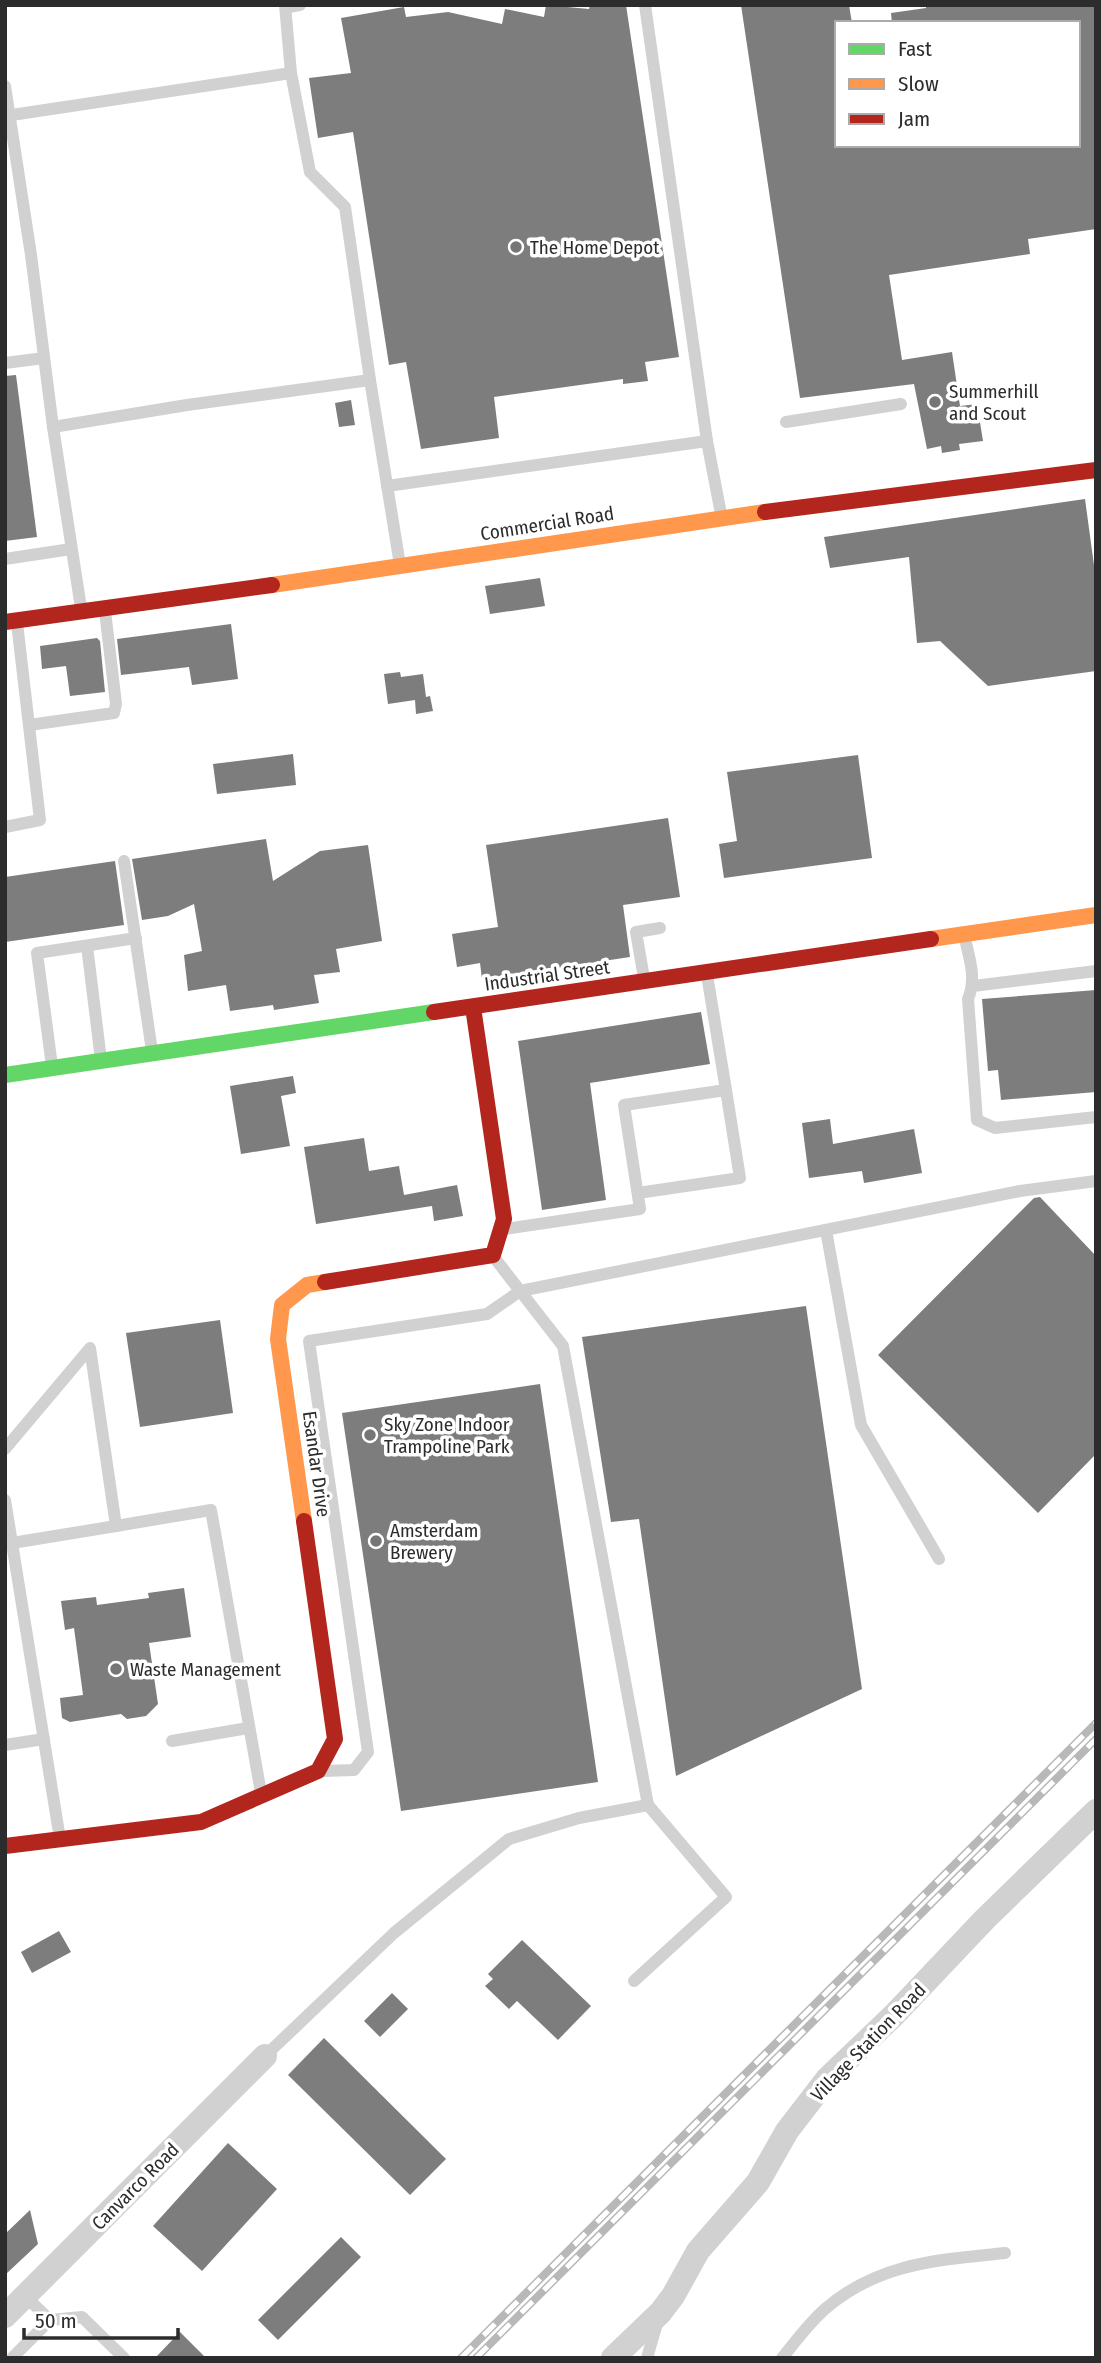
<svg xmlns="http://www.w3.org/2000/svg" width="1101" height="2363" viewBox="0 0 1101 2363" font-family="'Fira Sans Condensed',sans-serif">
  <rect width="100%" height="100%" fill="#fff"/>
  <!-- building -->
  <g fill="#7d7d7d">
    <polygon points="546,5 589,9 590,5 626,5 679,357 645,362 648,381 623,384 623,379 494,397 499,438 421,449 406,362 389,365 353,132 318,138 309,78 351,73 341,18 404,7 406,17 448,12 502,24 505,9 544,17"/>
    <polygon points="741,5 849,5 852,23 837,23 837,145 1078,145 1078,23 892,23 891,13 926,8 926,5 1096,5 1096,229 1028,239 1030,254 889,275 902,360 952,352 960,406 977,404 983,441 959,444 960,450 942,453 941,446 927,449 914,384 800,398"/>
    <polygon points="16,375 37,537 5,541 5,376"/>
    <polygon points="351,400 355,425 339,427 335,403"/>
    <polygon points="1085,499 1096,580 1096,671 988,686 940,641 917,643 909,557 830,568 824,537"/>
    <polygon points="540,578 545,606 490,614 485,586"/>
    <polygon points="231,624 238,679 192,685 189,667 121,675 117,639"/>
    <polygon points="97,638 100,641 105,692 70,696 66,666 42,669 40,646"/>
    <polygon points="400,672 401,677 423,674 426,697 430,696 433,711 416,714 415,700 388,704 384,674"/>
    <polygon points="293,754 296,785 217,794 213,764"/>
    <polygon points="858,755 872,858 724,878 719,844 737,841 727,772"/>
    <polygon points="668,818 680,897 623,905 630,957 482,979 480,963 457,967 452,934 498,927 486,845"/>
    <polygon points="266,839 273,881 320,851 368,845 382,941 336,949 340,972 314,975 319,1003 274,1010 273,1005 230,1011 226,985 188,991 184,955 202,951 194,904 168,916 142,920 132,859"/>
    <polygon points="115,861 124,925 5,942 5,877"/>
    <polygon points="1096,990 1096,1092 1001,1100 998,1070 988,1071 982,999"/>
    <polygon points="701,1012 710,1064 590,1083 606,1200 542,1210 518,1041"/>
    <polygon points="293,1076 296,1093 281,1096 290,1146 241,1154 230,1086"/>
    <polygon points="830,1119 833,1144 914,1129 922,1173 864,1183 862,1171 809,1178 802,1123"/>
    <polygon points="364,1138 369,1171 399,1166 404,1195 457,1185 463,1216 434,1221 432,1206 316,1224 304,1147"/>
    <polygon points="1040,1197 1096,1256 1096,1454 1038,1513 878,1355 1034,1198"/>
    <polygon points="806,1306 862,1689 676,1776 639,1519 611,1522 582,1337"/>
    <polygon points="220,1320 233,1413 140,1427 126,1333"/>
    <polygon points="540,1384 598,1782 401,1811 342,1413"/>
    <polygon points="184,1588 191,1637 149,1643 158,1704 146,1716 127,1719 121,1714 70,1722 62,1718 60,1698 83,1695 74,1628 65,1630 61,1601 96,1597 97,1605 149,1598 148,1593"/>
    <polygon points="59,1931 71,1952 32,1973 21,1952"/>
    <polygon points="522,1940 591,2006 558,2040 517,2001 509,2009 485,1986 493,1979 488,1974"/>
    <polygon points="392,1993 408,2009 380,2037 364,2021"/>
    <polygon points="324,2038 446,2159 410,2195 288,2075"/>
    <polygon points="228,2143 277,2189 202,2271 153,2226"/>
    <polygon points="30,2210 38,2244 5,2275 5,2234"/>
    <polygon points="341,2237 361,2257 278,2340 258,2320"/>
    <polygon points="180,2332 206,2358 155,2358"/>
  </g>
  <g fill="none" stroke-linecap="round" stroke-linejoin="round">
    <!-- lane -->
    <g stroke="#d1d1d1" stroke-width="12">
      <polyline points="285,5 291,73 310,172 345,207 370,380 400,565"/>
      <polyline points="645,5 707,441 721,514"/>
      <polyline points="286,8 300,5"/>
      <polyline points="5,86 31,255 53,427 81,608"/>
      <polyline points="5,116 291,73"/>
      <polyline points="5,363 44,358"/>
      <polyline points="786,422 901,404"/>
      <polyline points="53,427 187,405 370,380"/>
      <polyline points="387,486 707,441"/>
      <polyline points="5,559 71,549"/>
      <polyline points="29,725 114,713 116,704 105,611"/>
      <polyline points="5,827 40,820 17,623"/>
      <polyline points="124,861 152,1051"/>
      <path d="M964 935C969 957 977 978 968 999L977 1120 995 1128 1096 1117"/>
      <polyline points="87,946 101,1060"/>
      <polyline points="644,978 636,932 660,928"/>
      <polyline points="973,986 1096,971"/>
      <polyline points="52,1066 37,953 136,938"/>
      <polyline points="638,1193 740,1178 726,1090"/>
      <polyline points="505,1229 640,1209 624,1105 726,1090 707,975"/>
      <polyline points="826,1230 861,1425 939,1559"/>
      <polyline points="493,1256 563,1346 648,1805"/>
      <polyline points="5,1449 90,1348 116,1526 211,1510 261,1793"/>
      <polyline points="5,1500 60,1839"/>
      <polyline points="12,1543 116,1526"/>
      <polyline points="172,1741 248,1728"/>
      <polyline points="5,1745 44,1739"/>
      <polyline points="322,1771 354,1770 368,1752 309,1341 487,1314 520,1291 1020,1191 1096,1181"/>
      <polyline points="265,2056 394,1933 509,1839 579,1818 648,1805 726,1897 634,1981"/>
      <polyline points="50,2320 82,2317 124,2358"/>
      <polyline points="12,2358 50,2320 25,2296"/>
      <polyline points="647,2358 658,2320"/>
      <path d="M782 2358C796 2341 809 2323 825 2309 878 2263 938 2260 1005 2253"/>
    </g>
    <!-- street -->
    <g stroke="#d1d1d1" stroke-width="24">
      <polyline points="5,2316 265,2056"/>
      <polyline points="613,2358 660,2313 673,2296 698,2251 758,2182 787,2131 827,2079 894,2015 985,1919 1096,1811"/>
    </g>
    <!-- fast -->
    <polyline stroke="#63d668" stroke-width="16" points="5,1075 434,1012"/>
    <!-- slow -->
    <g stroke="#ff974d" stroke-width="16">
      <polyline points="272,585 765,512"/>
      <polyline points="931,939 1096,915"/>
      <polyline points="304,1521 278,1339 282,1305 307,1285 325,1282"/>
    </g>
    <!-- jam -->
    <g stroke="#b3261e" stroke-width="16">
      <polyline points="765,512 1096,470"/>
      <polyline points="5,622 272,585"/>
      <polyline points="434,1012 931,939"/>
      <polyline points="325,1282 493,1255 504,1219 473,1007"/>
      <polyline points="5,1846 201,1822 318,1771 335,1739 304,1521"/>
    </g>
    <!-- rail casing -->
    <g stroke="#b8b8b8" stroke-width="8">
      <g id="rail">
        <polyline points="461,2358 1096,1723"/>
        <polyline points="476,2358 1096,1739"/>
      </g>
    </g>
    <!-- rail -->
    <use href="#rail" stroke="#fff" stroke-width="5" stroke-dasharray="16" stroke-linecap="butt"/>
  </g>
  <!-- markers -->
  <g fill="#767676" stroke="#fff" stroke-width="2.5">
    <circle cx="516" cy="247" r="7"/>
    <circle cx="935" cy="402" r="7"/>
    <circle cx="370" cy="1435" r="7"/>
    <circle cx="376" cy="1541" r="7"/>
    <circle cx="116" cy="1669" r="7"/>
  </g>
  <g text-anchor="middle" stroke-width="7" stroke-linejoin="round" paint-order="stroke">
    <!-- poi labels -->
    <g font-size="19" fill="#2c2c2c" stroke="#fff" text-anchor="start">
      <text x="530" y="254">The Home Depot</text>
      <text x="949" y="398">Summerhill<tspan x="949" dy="22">and Scout</tspan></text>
      <text x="384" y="1431">Sky Zone Indoor<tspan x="384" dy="22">Trampoline Park</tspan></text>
      <text x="390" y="1537">Amsterdam<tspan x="390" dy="22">Brewery</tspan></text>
      <text x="130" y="1676">Waste Management</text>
    </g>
    <!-- street labels -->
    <g font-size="19" fill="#2c2c2c" stroke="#fff">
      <text transform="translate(547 523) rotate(-9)" y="7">Commercial Road</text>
      <text transform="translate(547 975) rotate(-8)" y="7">Industrial Street</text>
      <text transform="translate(317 1464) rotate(82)" y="7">Esandar Drive</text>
      <text transform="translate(868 2042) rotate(-46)" y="7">Village Station Road</text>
      <text transform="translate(135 2186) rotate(-45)" y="7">Canvarco Road</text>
    </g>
  </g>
  <!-- border -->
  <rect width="1101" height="2363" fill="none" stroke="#2c2c2c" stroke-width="14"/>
  <!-- legend -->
  <rect x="835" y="21" width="245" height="126" fill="#ffffff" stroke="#ababab" stroke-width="2"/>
  <rect x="849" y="44" width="35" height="10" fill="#63d668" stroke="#ababab" stroke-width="2"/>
  <text x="898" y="56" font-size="21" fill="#2c2c2c">Fast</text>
  <rect x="849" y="79" width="35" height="10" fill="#ff974d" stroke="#ababab" stroke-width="2"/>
  <text x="898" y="91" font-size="21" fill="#2c2c2c">Slow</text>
  <rect x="849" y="114" width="35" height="10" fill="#b3261e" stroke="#ababab" stroke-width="2"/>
  <text x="898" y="126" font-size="21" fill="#2c2c2c">Jam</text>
  <!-- scale -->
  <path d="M24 2328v10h154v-10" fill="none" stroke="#2c2c2c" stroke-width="3.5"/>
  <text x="35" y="2328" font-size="21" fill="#2c2c2c" stroke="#ffffff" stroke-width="5" paint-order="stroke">50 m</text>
</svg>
